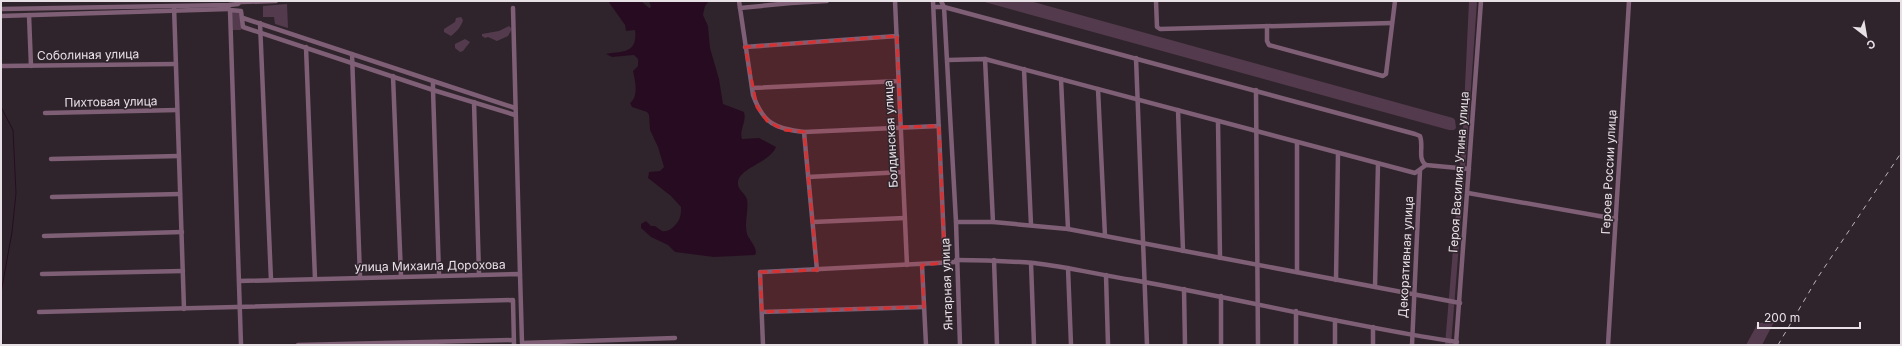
<svg xmlns="http://www.w3.org/2000/svg" width="1902" height="346" viewBox="0 0 1902 346" font-family="Inter,sans-serif">
  <rect width="100%" height="100%" fill="#2f242c"/>
  <!-- green -->
  <g fill="#533b4d">
    <polygon points="981,1 1030,1 1453,118 1455,120 1456,128 1454,130 1449,130"/>
    <polygon points="1469,1 1477,1 1468,130 1451,345 1445,345 1463,130"/>
    <polygon points="287,4 288,28 275,24 274,17 263,17 263,6"/>
    <polygon points="239,11 241,14 241,30 232,30 232,12"/>
    <path d="M461 17 463 20C462 26 455 33 451 36L444 32V29L455 22 456 18Z"/>
    <polygon points="509,26 512,29 508,36 497,41 488,37 485,38 482,36 482,34 499,31"/>
    <polygon points="465,39 470,42 463,51 460,52 455,48 455,44"/>
    <polygon points="1774,322 1762,345 1746,345 1758,323"/>
  </g>
  <!-- water -->
  <path fill="#270c21" d="M608 1H641L649 8 651 7 649 1H709L705 6 703 15 708 26 710 48 719 79 723 104 744 112C747 122 739 129 742 139L759 138 776 147C769 164 737 168 738 184 738 190 745 193 747 199 749 210 744 222 747 234 749 240 759 249 755 255L714 257 675 252 668 245 651 237 641 228V224L646 221 651 226H655L662 231C669 233 678 224 680 217 681 214 681 210 681 207L671 196 648 178 649 172 660 171 664 167 658 147 650 130 649 115 647 112 632 107 630 103C639 96 635 81 633 71L638 66V59L634 55 612 57 606 54C621 51 638 55 635 30L626 31 625 25Z"/>
  <g fill="none" stroke-linecap="round" stroke-linejoin="round">
    <!-- stream -->
    <g stroke="#270c21" stroke-width="1">
      <polyline points="1,107 13,130 16,193 12,232 1,293"/>
      <polyline points="1,321 2,345"/>
    </g>
    <!-- minor -->
    <g stroke="#7e5f75" stroke-width="4.5">
      <polyline points="739,1 740,8"/>
      <path d="M827 1 791 3 740 8 753 95C763 123 775 129 804 132L939 126"/>
      <polyline points="895,1 907,265"/>
      <polyline points="933,1 945,263"/>
      <polyline points="941,1 944,7 956,222 960,345"/>
      <polyline points="1156,1 1157,27 1160,29 1392,23"/>
      <polyline points="241,2 276,1"/>
      <polyline points="174,6 184,309"/>
      <path d="M934 7H944L1415 134 1420 136C1424 146 1417 159 1426 165L1469 169"/>
      <polyline points="513,8 520,274"/>
      <polyline points="1,9 229,5 238,4 241,1"/>
      <polyline points="29,15 31,66"/>
      <polyline points="1,16 229,9"/>
      <polyline points="260,23 271,280"/>
      <polyline points="1267,26 1267,41 1269,45 1383,76 1386,74 1395,1"/>
      <polyline points="306,47 315,279"/>
      <polyline points="745,47 897,36"/>
      <polyline points="352,54 360,277"/>
      <polyline points="1136,58 1147,345"/>
      <polyline points="985,59 993,222"/>
      <polyline points="948,60 985,59 1415,173 1426,165"/>
      <polyline points="1,66 176,64"/>
      <polyline points="1024,69 1031,225"/>
      <polyline points="393,76 401,276"/>
      <polyline points="1061,79 1068,229"/>
      <polyline points="433,81 515,108"/>
      <polyline points="752,88 899,81"/>
      <polyline points="1098,89 1105,236"/>
      <polyline points="1256,90 1258,345"/>
      <polyline points="474,102 479,274"/>
      <polyline points="1178,110 1183,251"/>
      <polyline points="45,113 177,110"/>
      <polyline points="1218,121 1220,258"/>
      <polyline points="804,132 817,270"/>
      <polyline points="51,159 179,156"/>
      <polyline points="808,177 903,172"/>
      <polyline points="1468,193 1616,219"/>
      <polyline points="52,197 180,194"/>
      <polyline points="813,222 905,218"/>
      <polyline points="956,222 993,222 1068,229 1460,303"/>
      <polyline points="44,236 182,232"/>
      <path d="M956 260C982 260 1008 261 1034 263 1068 267 1100 275 1133 280 1241 299 1348 326 1457 342"/>
      <polyline points="994,260 997,345"/>
      <polyline points="1031,263 1034,345"/>
      <polyline points="922,265 926,345"/>
      <polyline points="1068,268 1071,345"/>
      <polyline points="1297,272 1297,142"/>
      <polyline points="42,274 183,271"/>
      <polyline points="439,275 433,90 515,115"/>
      <polyline points="1106,275 1108,345"/>
      <polyline points="1336,280 1338,153"/>
      <polyline points="239,281 520,274 522,343 675,338"/>
      <polyline points="1375,287 1378,164"/>
      <polyline points="1184,289 1185,345"/>
      <polyline points="1221,296 1221,345"/>
      <polyline points="39,312 513,300 514,345"/>
      <polyline points="762,312 924,307"/>
      <polyline points="1456,344 1481,1"/>
      <polyline points="241,345 230,10 241,11 243,27 433,90 433,81 243,18"/>
      <polyline points="298,345 514,340"/>
      <polyline points="763,345 760,272 956,262"/>
      <polyline points="1296,345 1296,311"/>
      <polyline points="1335,345 1335,320"/>
      <polyline points="1373,345 1373,327"/>
      <polyline points="1412,345 1420,170"/>
      <polyline points="1608,345 1629,1"/>
    </g>
    <!-- rail -->
    <polyline stroke="#bbb3b9" stroke-width="1" stroke-dasharray="5 5" stroke-linecap="butt" points="1778,345 1818,277 1901,153"/>
  </g>
  <!-- marked area -->
  <path fill="#d73131" fill-opacity="0.2" stroke="#d73131" stroke-width="3" stroke-dasharray="8 5" stroke-linejoin="round" d="M897 36 901 127 939 126 945 263 922 265 924 307 762 312 760 272 817 270 804 132 784 130 767 121 757 107 745 47Z"/>
  <g text-anchor="middle" stroke-width="3" stroke-linejoin="round" paint-order="stroke">
    <!-- street labels -->
    <g font-size="12" fill="#e7e0e5" stroke="#2f242c">
      <text transform="translate(88 55) rotate(-1)" y="4">Соболиная улица</text>
      <text transform="translate(111 102) rotate(-1)" y="4">Пихтовая улица</text>
      <text transform="translate(891 134) rotate(-93)" y="4">Болдинская улица</text>
      <text transform="translate(1459 172) rotate(-86)" y="4">Героя Василия Утина улица</text>
      <text transform="translate(1609 172) rotate(-87)" y="4">Героев России улица</text>
      <text transform="translate(1406 257) rotate(-87)" y="4">Декоративная улица</text>
      <text transform="translate(430 266) rotate(-1)" y="4">улица Михаила Дорохова</text>
      <text transform="translate(947 284) rotate(-92)" y="4">Янтарная улица</text>
    </g>
  </g>
  <!-- border -->
  <rect width="1902" height="346" fill="none" stroke="#e7e0e5" stroke-width="4"/>
  <!-- north arrow -->
  <g transform="translate(1866 36) rotate(149)" stroke="#2f242c" stroke-width="3" paint-order="stroke">
  <path d="M0-3L7 15L0 10L-7 15Z" fill="#e7e0e5"/>
  <text y="-6" font-size="11" font-weight="bold" text-anchor="middle" fill="#e7e0e5">С</text>
  </g>
  <!-- scale -->
  <path d="M1758 322v6h102v-6" fill="none" stroke="#e7e0e5" stroke-width="2"/>
  <text x="1764" y="322" font-size="12" fill="#e7e0e5" stroke="#2f242c" stroke-width="3" paint-order="stroke">200 m</text>
</svg>
